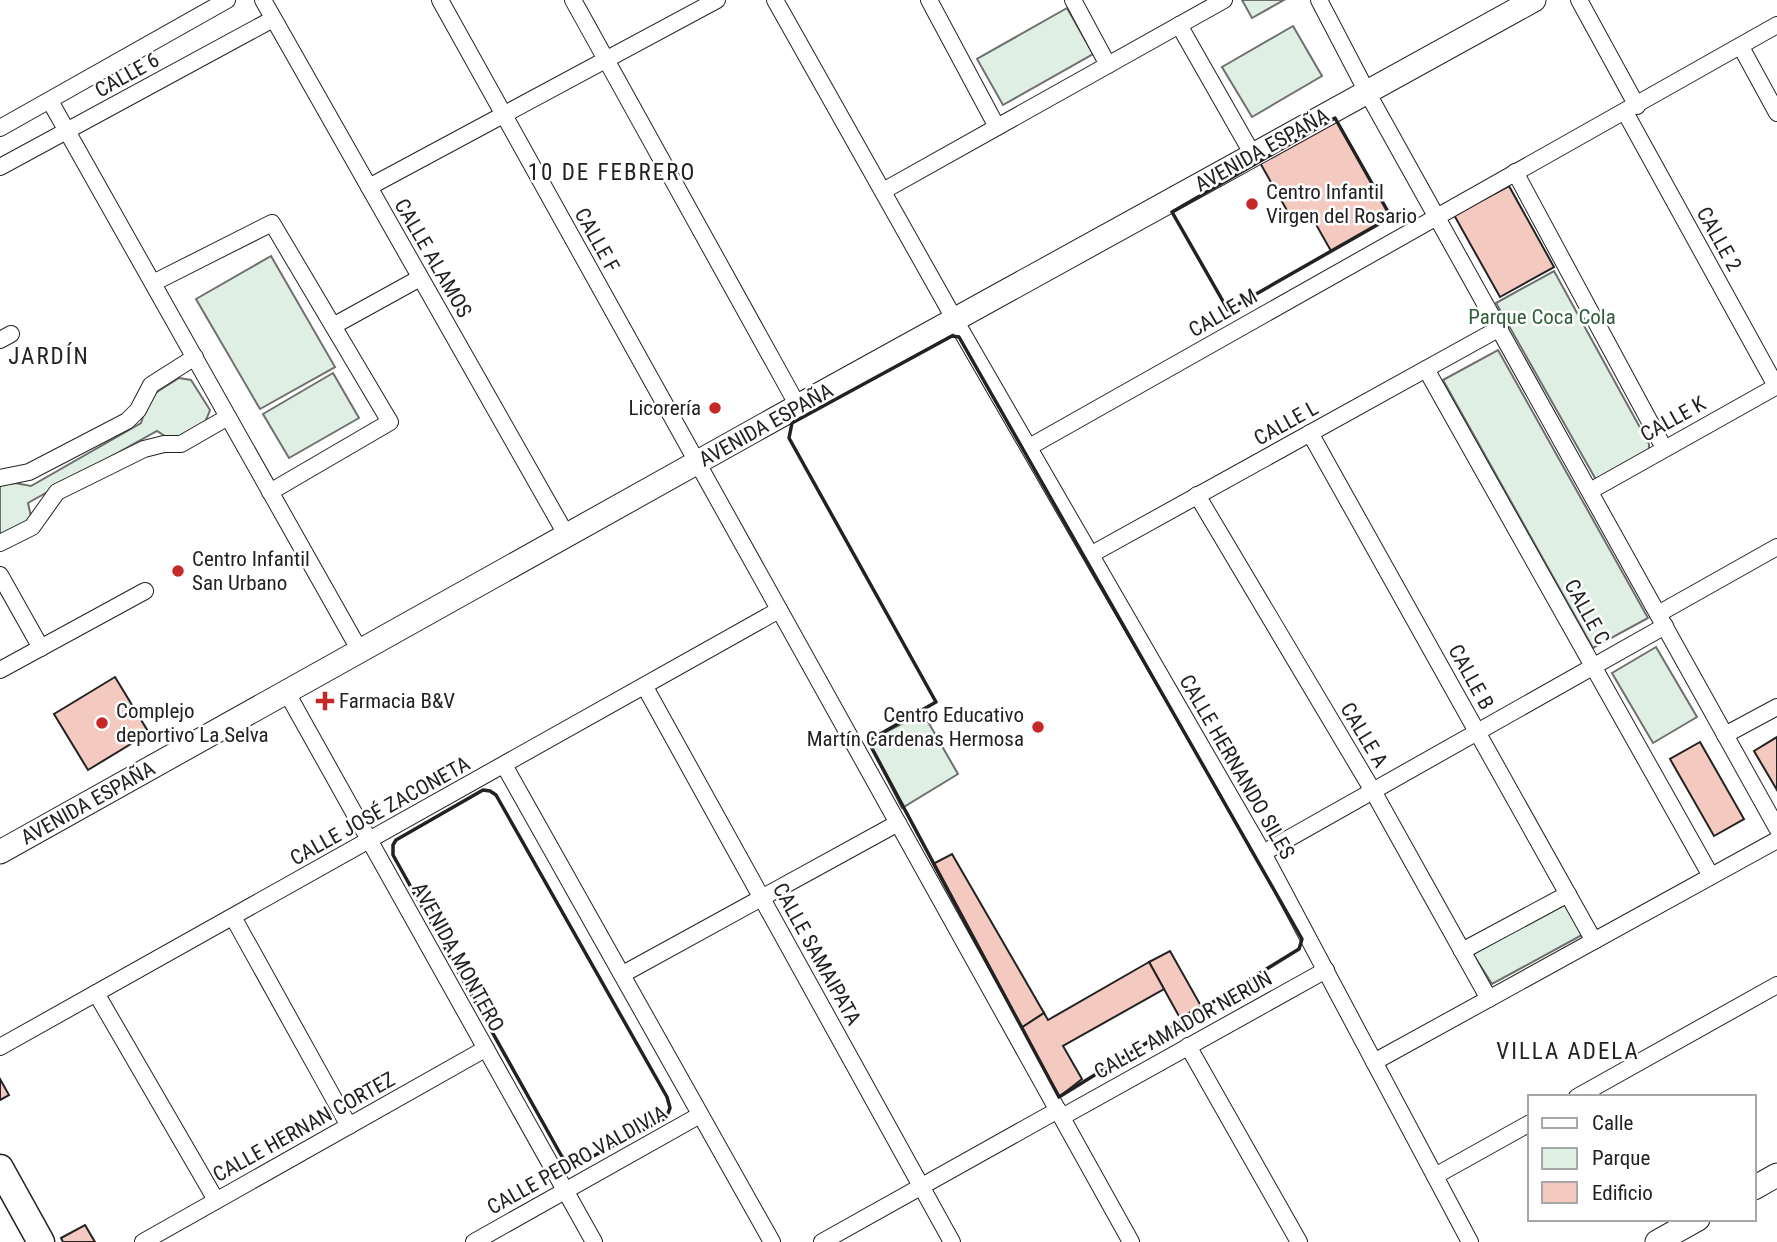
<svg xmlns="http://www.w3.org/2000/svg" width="1777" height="1242" viewBox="0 0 1777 1242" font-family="'Roboto Condensed',sans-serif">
  <rect width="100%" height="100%" fill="#fff"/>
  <!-- green -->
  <g fill="#e0efe3" stroke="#6f6f6f" stroke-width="2">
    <polygon points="1242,0 1284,0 1252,18"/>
    <polygon points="1067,8 1093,54 1003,105 977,59"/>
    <polygon points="1293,26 1322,76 1252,117 1222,67"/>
    <polygon points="271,256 335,367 260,409 196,299"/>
    <polygon points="1554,271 1649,444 1649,451 1599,485 1496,303"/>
    <polygon points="1498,350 1648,618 1593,648 1443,380"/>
    <polygon points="333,373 359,418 289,458 263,414"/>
    <polygon points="179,378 191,380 210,410 204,425 174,442 157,431 28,503 32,521 0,539 0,484 15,483 31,486 141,423 149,397"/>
    <polygon points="1656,647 1697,717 1653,743 1612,673"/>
    <polygon points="923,713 958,774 902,808 868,741"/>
    <polygon points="1566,902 1582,935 1492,984 1473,954"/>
  </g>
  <!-- building -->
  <g fill="#f3c9c0" stroke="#222" stroke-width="2">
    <polygon points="1335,118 1391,217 1331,251 1309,212 1293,221 1259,161"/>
    <polygon points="1509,186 1554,267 1500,297 1454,215"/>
    <polygon points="115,677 149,733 88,770 54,714"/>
    <polygon points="1777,737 1777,790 1754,751"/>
    <polygon points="1700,742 1744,819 1714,836 1670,759"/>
    <polygon points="952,854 1044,1013 1021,1028 933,864"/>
    <polygon points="1170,951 1201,1006 1180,1018 1149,962"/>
    <polygon points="1149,962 1164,989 1063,1046 1082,1079 1059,1097 1021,1028 1044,1013 1048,1020"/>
    <polygon points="0,1079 9,1095 0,1100"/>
    <polygon points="85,1225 95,1242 63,1242 61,1238"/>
  </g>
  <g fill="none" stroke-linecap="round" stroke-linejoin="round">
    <!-- street casing -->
    <g stroke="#222" stroke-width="18">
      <g id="street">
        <polyline points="263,0 567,536"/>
        <polyline points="440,0 1131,1242"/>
        <polyline points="573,0 798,406"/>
        <polyline points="775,0 955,320 1263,853 1470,1242"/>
        <polyline points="929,0 997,127"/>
        <polyline points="1073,0 1108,65"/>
        <polyline points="1319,0 1367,92 1777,828"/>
        <polyline points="1579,0 1637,106"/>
        <polyline points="1179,25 1253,155"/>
        <polyline points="1741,47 1777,113"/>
        <polyline points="50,101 360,651"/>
        <polyline points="1625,112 1776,386"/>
        <polyline points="0,128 227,0"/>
        <polyline points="0,167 273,19"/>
        <polyline points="1515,172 1664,448"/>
        <polyline points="369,187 717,0"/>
        <polyline points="883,191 1224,0"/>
        <polyline points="153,283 272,223 390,422 270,492"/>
        <polyline points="333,326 420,278"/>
        <polyline points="0,340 11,334"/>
        <polyline points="1426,369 1711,876"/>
        <polyline points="1310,433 1594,941"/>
        <polyline points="1031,446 1777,25"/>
        <polyline points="0,478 29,472 127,421 138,410 151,385 195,357"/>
        <polyline points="1590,491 1777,386"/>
        <polyline points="1197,495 1373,791 1489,999"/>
        <polyline points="0,543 32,527 57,492 144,449 164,444 181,444 228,417"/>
        <polyline points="1092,554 1500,328"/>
        <polyline points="0,575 41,648"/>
        <polyline points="1658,614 1777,547"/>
        <polyline points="0,670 145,591"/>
        <polyline points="645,687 952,1242"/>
        <polyline points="287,693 594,1242"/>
        <polyline points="1725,735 1777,707"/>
        <polyline points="504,765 772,1242"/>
        <polyline points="1263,853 1665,626"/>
        <polyline points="233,917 349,1126"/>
        <polyline points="1462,951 1568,894"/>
        <polyline points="623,974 898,823"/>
        <polyline points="96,993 216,1200"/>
        <polyline points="1188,1046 1299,1242"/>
        <polyline points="0,1047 779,610"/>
        <polyline points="1374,1062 1777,840"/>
        <polyline points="1577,1097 1777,985"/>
        <polyline points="1062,1117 1326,970"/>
        <polyline points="1435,1176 1530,1123"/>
        <polyline points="143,1242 485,1049"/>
        <polyline points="474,1242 700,1115"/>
        <polyline points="822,1242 1058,1110"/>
      </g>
    </g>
    <!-- secondary casing -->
    <g stroke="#222" stroke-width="25">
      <g id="secondary">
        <polyline points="0,852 798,406 1534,0"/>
        <polyline points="1754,1188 1777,1175"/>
        <polyline points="1657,1242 1698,1219"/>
      </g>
    </g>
    <!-- primary casing -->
    <g stroke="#222" stroke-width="29">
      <polyline id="primary" points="0,1168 41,1242"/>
    </g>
    <!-- street -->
    <use href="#street" stroke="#fff" stroke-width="16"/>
    <!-- secondary -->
    <use href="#secondary" stroke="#fff" stroke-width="23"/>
    <!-- primary -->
    <use href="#primary" stroke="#fff" stroke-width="26"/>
    <!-- wall -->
    <g stroke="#222" stroke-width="3.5">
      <polygon points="1335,118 1391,217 1228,310 1172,212"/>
      <polygon points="952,336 959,337 1302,939 1299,949 1059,1097 868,741 936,702 789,438 792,423"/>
      <polygon points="483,790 490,791 496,795 667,1097 670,1108 666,1118 580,1163 566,1162 561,1155 393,855 393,845 396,840"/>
    </g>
  </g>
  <!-- markers -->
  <g fill="#c62828" stroke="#fff" stroke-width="2.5">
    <circle cx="1252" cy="204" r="7"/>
    <circle cx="715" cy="408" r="7"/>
    <circle cx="178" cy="571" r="7"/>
    <path d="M321.5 690.5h7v7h7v7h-7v7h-7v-7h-7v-7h7z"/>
    <circle cx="102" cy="723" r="7"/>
    <circle cx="1038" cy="727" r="7"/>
  </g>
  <g text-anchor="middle" stroke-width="5" stroke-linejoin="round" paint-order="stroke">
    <!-- street labels -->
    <g font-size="21" fill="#222" stroke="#fff">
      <text transform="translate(127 75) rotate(-29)" y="7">CALLE 6</text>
      <text transform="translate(1262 150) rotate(-29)" y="7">AVENIDA ESPAÑA</text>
      <text transform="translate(1719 239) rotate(61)" y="7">CALLE 2</text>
      <text transform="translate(597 240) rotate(61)" y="7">CALLE F</text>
      <text transform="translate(433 258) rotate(60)" y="7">CALLE ALAMOS</text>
      <text transform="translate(1223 313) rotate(-30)" y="7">CALLE M</text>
      <text transform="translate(1673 419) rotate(-29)" y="7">CALLE K</text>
      <text transform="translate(1286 423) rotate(-29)" y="7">CALLE L</text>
      <text transform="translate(766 425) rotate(-29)" y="7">AVENIDA ESPAÑA</text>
      <text transform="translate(1587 612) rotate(61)" y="7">CALLE C</text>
      <text transform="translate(1471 677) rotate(61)" y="7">CALLE B</text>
      <text transform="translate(1364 735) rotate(59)" y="7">CALLE A</text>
      <text transform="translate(1237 767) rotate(60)" y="7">CALLE HERNANDO SILES</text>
      <text transform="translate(88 803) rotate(-29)" y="7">AVENIDA ESPAÑA</text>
      <text transform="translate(380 811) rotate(-29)" y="7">CALLE JOSÉ ZACONETA</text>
      <text transform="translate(817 954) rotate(61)" y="7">CALLE SAMAIPATA</text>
      <text transform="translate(458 957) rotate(61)" y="7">AVENIDA MONTERO</text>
      <text transform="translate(1183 1025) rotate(-29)" y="7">CALLE AMADOR NERUN</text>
      <text transform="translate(304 1127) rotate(-29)" y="7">CALLE HERNAN CORTEZ</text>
      <text transform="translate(577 1160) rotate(-29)" y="7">CALLE PEDRO VALDIVIA</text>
    </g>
    <!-- poi labels -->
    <g font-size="21" fill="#222" stroke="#fff" text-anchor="start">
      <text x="1266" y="199">Centro Infantil<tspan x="1266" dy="24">Virgen del Rosario</tspan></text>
      <text x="701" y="415" text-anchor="end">Licorería</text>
      <text x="192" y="566">Centro Infantil<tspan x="192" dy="24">San Urbano</tspan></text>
      <text x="339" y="708">Farmacia B&amp;V</text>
      <text x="116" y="718">Complejo<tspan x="116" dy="24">deportivo La Selva</tspan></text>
      <text x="1024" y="722" text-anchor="end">Centro Educativo<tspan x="1024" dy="24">Martín Cardenas Hermosa</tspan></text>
    </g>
    <!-- park labels -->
    <g font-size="21" fill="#2f5e38" stroke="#fff">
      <text x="1542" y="324">Parque Coca Cola</text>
    </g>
    <!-- neighbourhood labels -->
    <g font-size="23" letter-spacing="2" fill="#222" stroke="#fff">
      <text x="612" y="180">10 DE FEBRERO</text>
      <text x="49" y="364">JARDÍN</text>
      <text x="1568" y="1059">VILLA ADELA</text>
    </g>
  </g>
  <!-- legend -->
  <rect x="1528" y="1095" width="228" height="126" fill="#ffffff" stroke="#a7a7a7" stroke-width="2"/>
  <rect x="1542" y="1118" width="35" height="10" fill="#ffffff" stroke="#a7a7a7" stroke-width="2"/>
  <text x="1592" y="1130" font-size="21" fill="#222222">Calle</text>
  <rect x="1542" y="1148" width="35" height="21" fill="#e0efe3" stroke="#a7a7a7" stroke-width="2"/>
  <text x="1592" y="1165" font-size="21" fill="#222222">Parque</text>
  <rect x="1542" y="1182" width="35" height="21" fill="#f3c9c0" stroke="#a7a7a7" stroke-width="2"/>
  <text x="1592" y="1200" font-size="21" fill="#222222">Edificio</text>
</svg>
